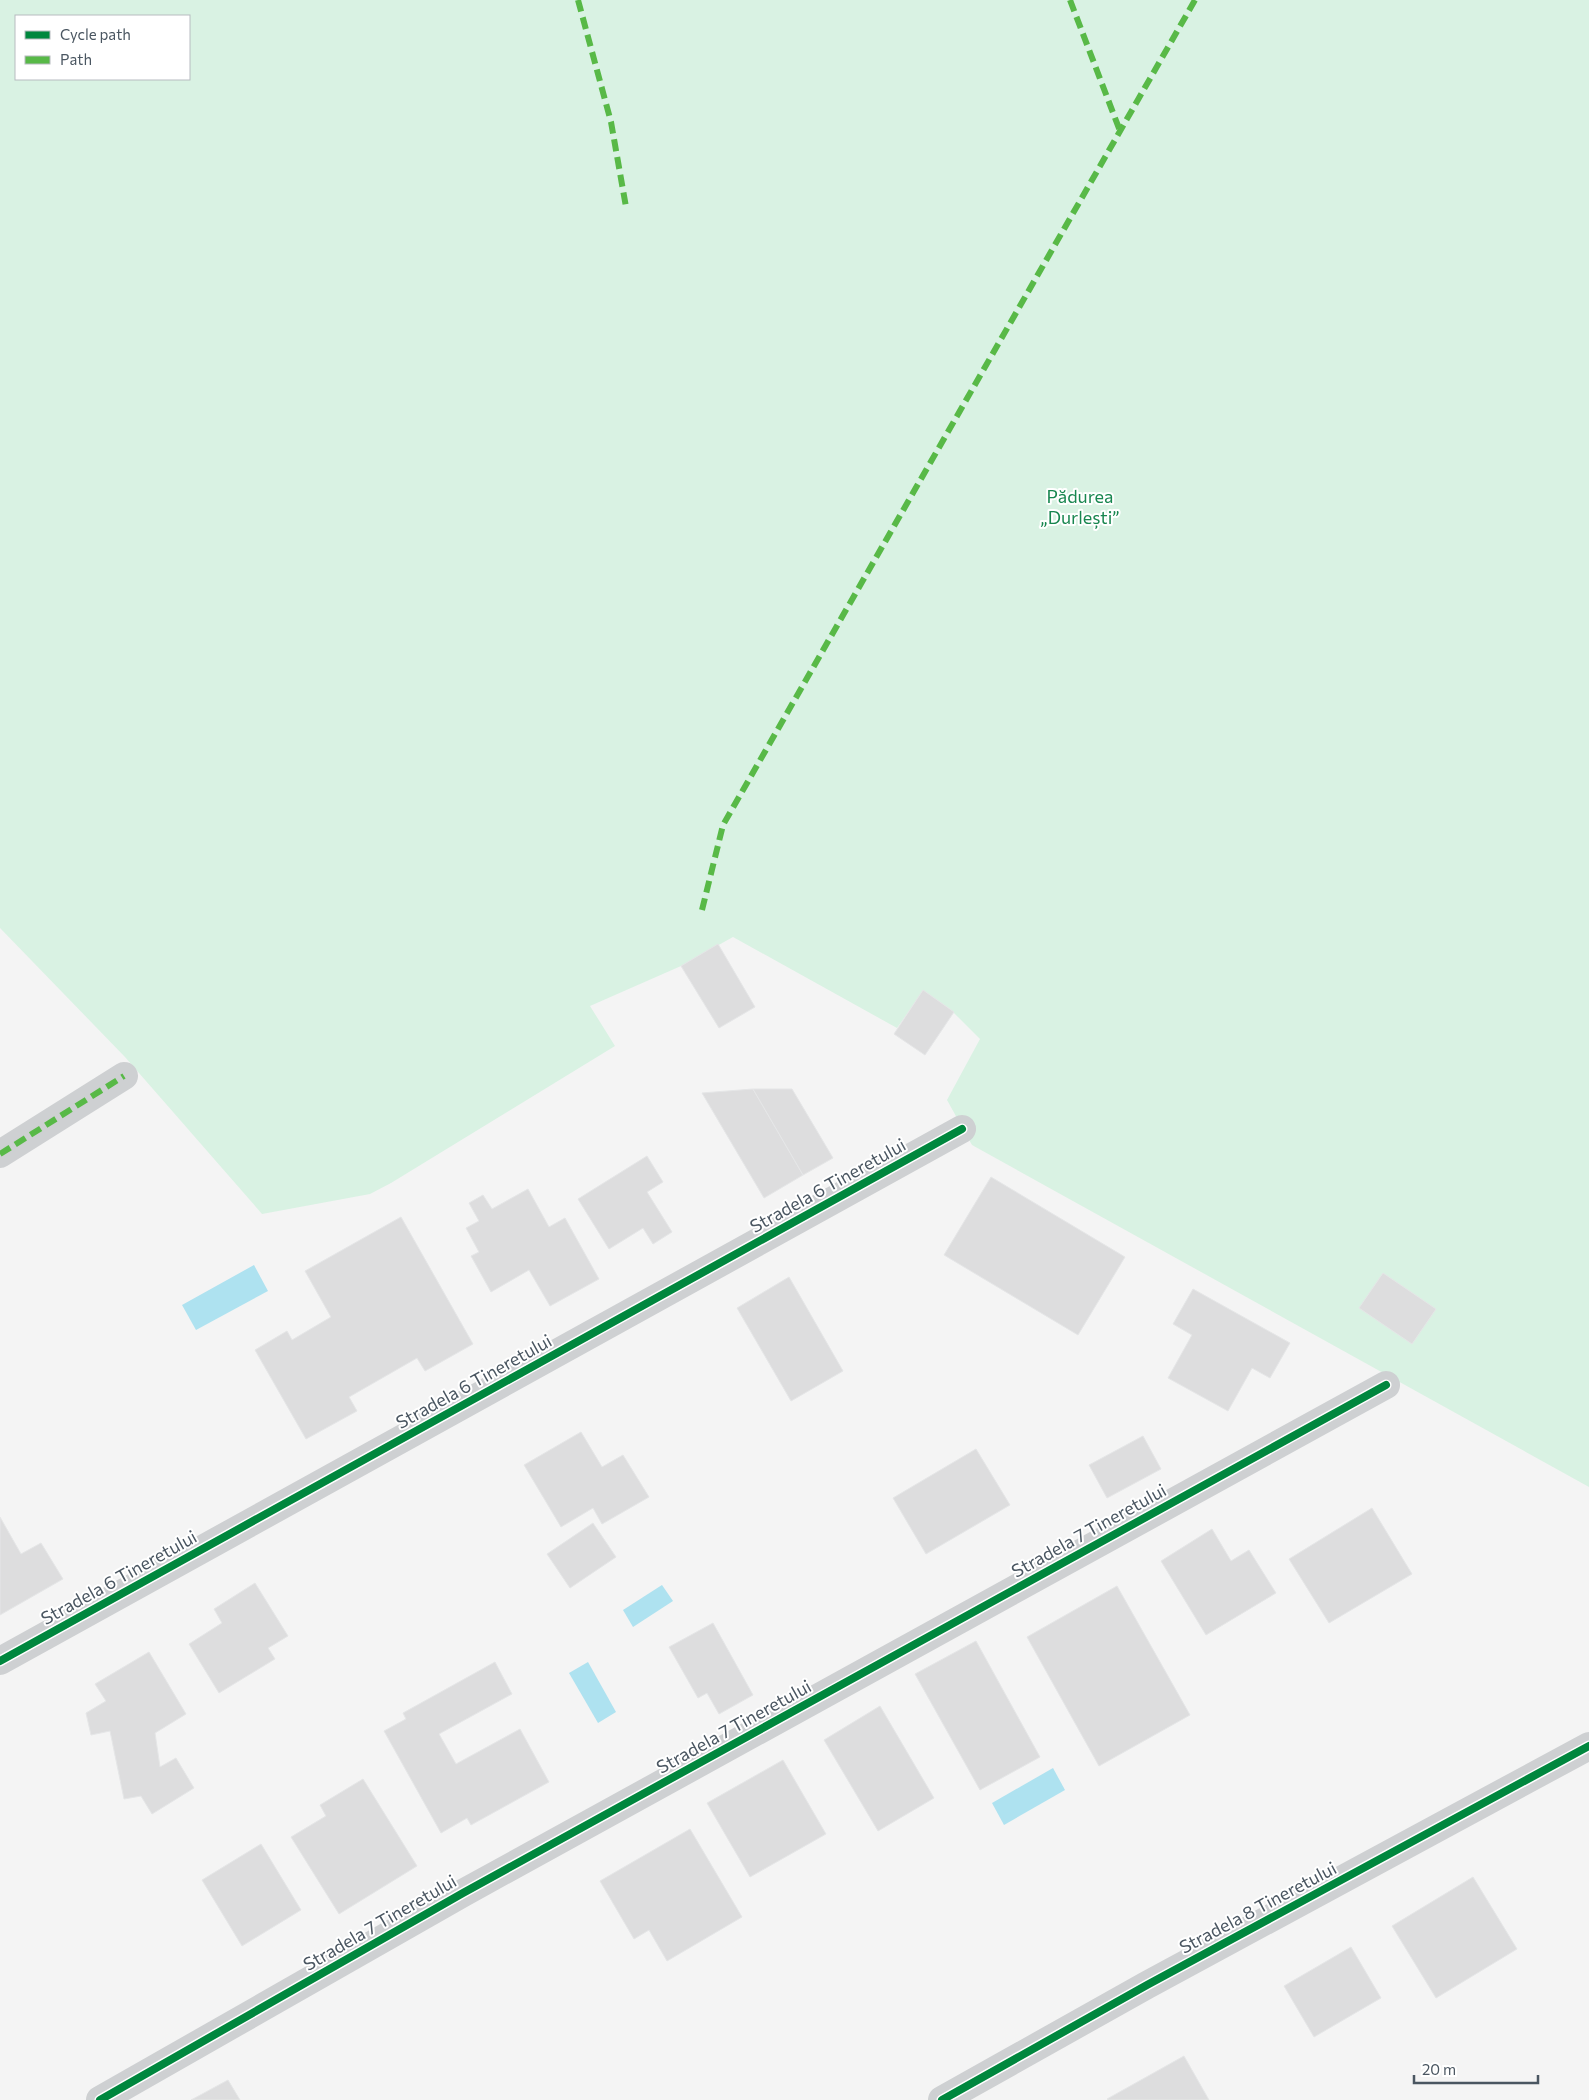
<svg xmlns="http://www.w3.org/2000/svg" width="1589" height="2100" viewBox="0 0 1589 2100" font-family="Commissioner,sans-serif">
  <rect width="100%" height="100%" fill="#f4f4f4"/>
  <!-- green -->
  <path fill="#d9f2e3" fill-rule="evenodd" d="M0 0H1589V1487L972 1145 947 1100 980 1039 950 1009 923 991 897 1028 733 937 681 966 590 1006 615 1046 391 1183 370 1194 262 1214 125 1057 0 928ZM16 16H189V79H16Z"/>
  <!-- water -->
  <g fill="#aee2f0">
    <polygon points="254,1265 268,1291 196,1330 182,1305"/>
    <polygon points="662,1585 673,1601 633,1627 623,1610"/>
    <polygon points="588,1662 616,1712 598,1723 569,1673"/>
    <polygon points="1053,1768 1065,1790 1004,1825 992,1803"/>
  </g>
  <!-- building -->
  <g fill="#ddddde" stroke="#e5e6e7">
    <polygon points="718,944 755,1007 719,1028 681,966"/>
    <polygon points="923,990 954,1012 925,1055 894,1034"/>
    <polygon points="753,1089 803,1175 764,1198 702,1093"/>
    <polygon points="753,1089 792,1089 833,1158 803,1175"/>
    <polygon points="647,1156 663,1182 647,1192 672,1232 653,1244 643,1228 609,1249 578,1199"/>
    <polygon points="991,1177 1125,1257 1078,1335 944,1255"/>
    <polygon points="528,1189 549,1227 565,1218 599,1279 550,1306 529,1270 491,1292 471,1256 479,1252 466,1228 479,1221 469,1203 483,1195 492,1209"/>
    <polygon points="401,1217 473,1344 425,1371 417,1358 349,1397 357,1411 306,1439 255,1350 287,1331 292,1340 331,1317 305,1271"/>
    <polygon points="1383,1273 1436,1309 1412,1344 1359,1308"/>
    <polygon points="789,1277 843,1371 791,1401 737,1308"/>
    <polygon points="1193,1289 1290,1343 1270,1378 1252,1368 1228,1411 1168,1378 1192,1335 1173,1324"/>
    <polygon points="581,1432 602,1467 623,1455 649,1497 602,1524 593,1508 561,1527 524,1465"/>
    <polygon points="1143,1436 1161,1469 1107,1498 1089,1465"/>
    <polygon points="976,1449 1010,1505 926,1554 893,1498"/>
    <polygon points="1372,1508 1412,1574 1329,1623 1289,1559"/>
    <polygon points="0,1517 21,1554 41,1543 63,1579 0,1615"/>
    <polygon points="593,1523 616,1557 570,1588 547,1554"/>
    <polygon points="1212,1529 1231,1561 1249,1550 1276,1593 1206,1635 1161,1561"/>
    <polygon points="255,1583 288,1636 268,1648 275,1659 219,1693 189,1644 222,1623 214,1609"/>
    <polygon points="1117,1586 1190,1715 1099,1766 1027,1637"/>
    <polygon points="713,1623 753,1695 719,1714 707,1693 698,1698 669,1647"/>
    <polygon points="976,1641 1040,1757 980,1790 915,1674"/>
    <polygon points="149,1652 186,1714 155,1733 160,1767 176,1758 194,1788 152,1814 141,1796 124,1799 110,1731 91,1735 86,1713 106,1701 95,1684"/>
    <polygon points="495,1662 512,1694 439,1734 456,1764 520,1729 549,1782 471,1825 467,1818 441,1833 384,1731 406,1719 403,1713"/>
    <polygon points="880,1706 934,1798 878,1831 824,1740"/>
    <polygon points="783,1760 826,1834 750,1877 707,1803"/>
    <polygon points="363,1779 417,1866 339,1914 291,1837 326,1816 320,1805"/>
    <polygon points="690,1829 742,1917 667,1961 649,1930 634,1939 600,1881"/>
    <polygon points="261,1844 301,1910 242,1946 202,1880"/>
    <polygon points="1473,1877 1517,1949 1436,1998 1392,1926"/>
    <polygon points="1351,1947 1381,1998 1314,2037 1284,1986"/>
    <polygon points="1184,2056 1209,2100 1108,2100 1107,2099"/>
    <polygon points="228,2080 240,2100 191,2100"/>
  </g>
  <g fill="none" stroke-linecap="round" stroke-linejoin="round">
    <!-- minor -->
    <g stroke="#ced0d2" stroke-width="28">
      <polyline points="0,1154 124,1076"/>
      <polyline points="0,1661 962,1129"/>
      <polyline points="100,2100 463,1893 1386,1385"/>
      <polyline points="942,2100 1147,1985 1589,1746"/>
    </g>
    <!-- quiet -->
    <g stroke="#58b947" stroke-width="6" stroke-dasharray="12 6" stroke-linecap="butt">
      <polyline points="578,0 611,122 626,207"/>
      <polyline points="1070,0 1120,131"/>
      <polyline points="702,910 723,825 1195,0"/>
      <polyline points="0,1154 124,1076"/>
    </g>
    <!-- cycleway casing -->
    <g stroke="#fff" stroke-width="11">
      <g id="cycleway">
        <polyline points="0,1661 962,1129"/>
        <polyline points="100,2100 463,1893 1386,1385"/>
        <polyline points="942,2100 1147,1985 1589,1746"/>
      </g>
    </g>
    <!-- cycleway -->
    <use href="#cycleway" stroke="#00873e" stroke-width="8"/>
  </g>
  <g text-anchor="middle" stroke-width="4" stroke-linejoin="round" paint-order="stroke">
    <!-- park labels -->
    <g font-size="18" fill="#17864f" stroke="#fff">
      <text x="1080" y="503">Pădurea<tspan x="1080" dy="21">„Durlești”</tspan></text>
    </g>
    <!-- street labels -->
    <g font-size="18" fill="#4a5661" stroke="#fff">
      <text transform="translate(828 1186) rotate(-29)" y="6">Stradela 6 Tineretului</text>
      <text transform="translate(474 1382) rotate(-29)" y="6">Stradela 6 Tineretului</text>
      <text transform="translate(1089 1531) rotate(-29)" y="6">Stradela 7 Tineretului</text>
      <text transform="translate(119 1578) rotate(-29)" y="6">Stradela 6 Tineretului</text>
      <text transform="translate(734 1727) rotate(-29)" y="6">Stradela 7 Tineretului</text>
      <text transform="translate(1258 1908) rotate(-28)" y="6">Stradela 8 Tineretului</text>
      <text transform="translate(380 1923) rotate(-30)" y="6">Stradela 7 Tineretului</text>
    </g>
  </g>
  <!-- legend -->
  <rect x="15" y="15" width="175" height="65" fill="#ffffff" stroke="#b7bbc0"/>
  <rect x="25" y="31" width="25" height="8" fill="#00873e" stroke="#b7bbc0"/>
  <text x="60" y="40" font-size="15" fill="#4a5661">Cycle path</text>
  <rect x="25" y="56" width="25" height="8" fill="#58b947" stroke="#b7bbc0"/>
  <text x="60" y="65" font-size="15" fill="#4a5661">Path</text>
  <!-- scale -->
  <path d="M1414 2075v8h124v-8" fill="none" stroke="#4a5661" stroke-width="2.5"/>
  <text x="1422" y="2075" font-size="15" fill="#4a5661" stroke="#ffffff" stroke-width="4" paint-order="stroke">20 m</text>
</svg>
